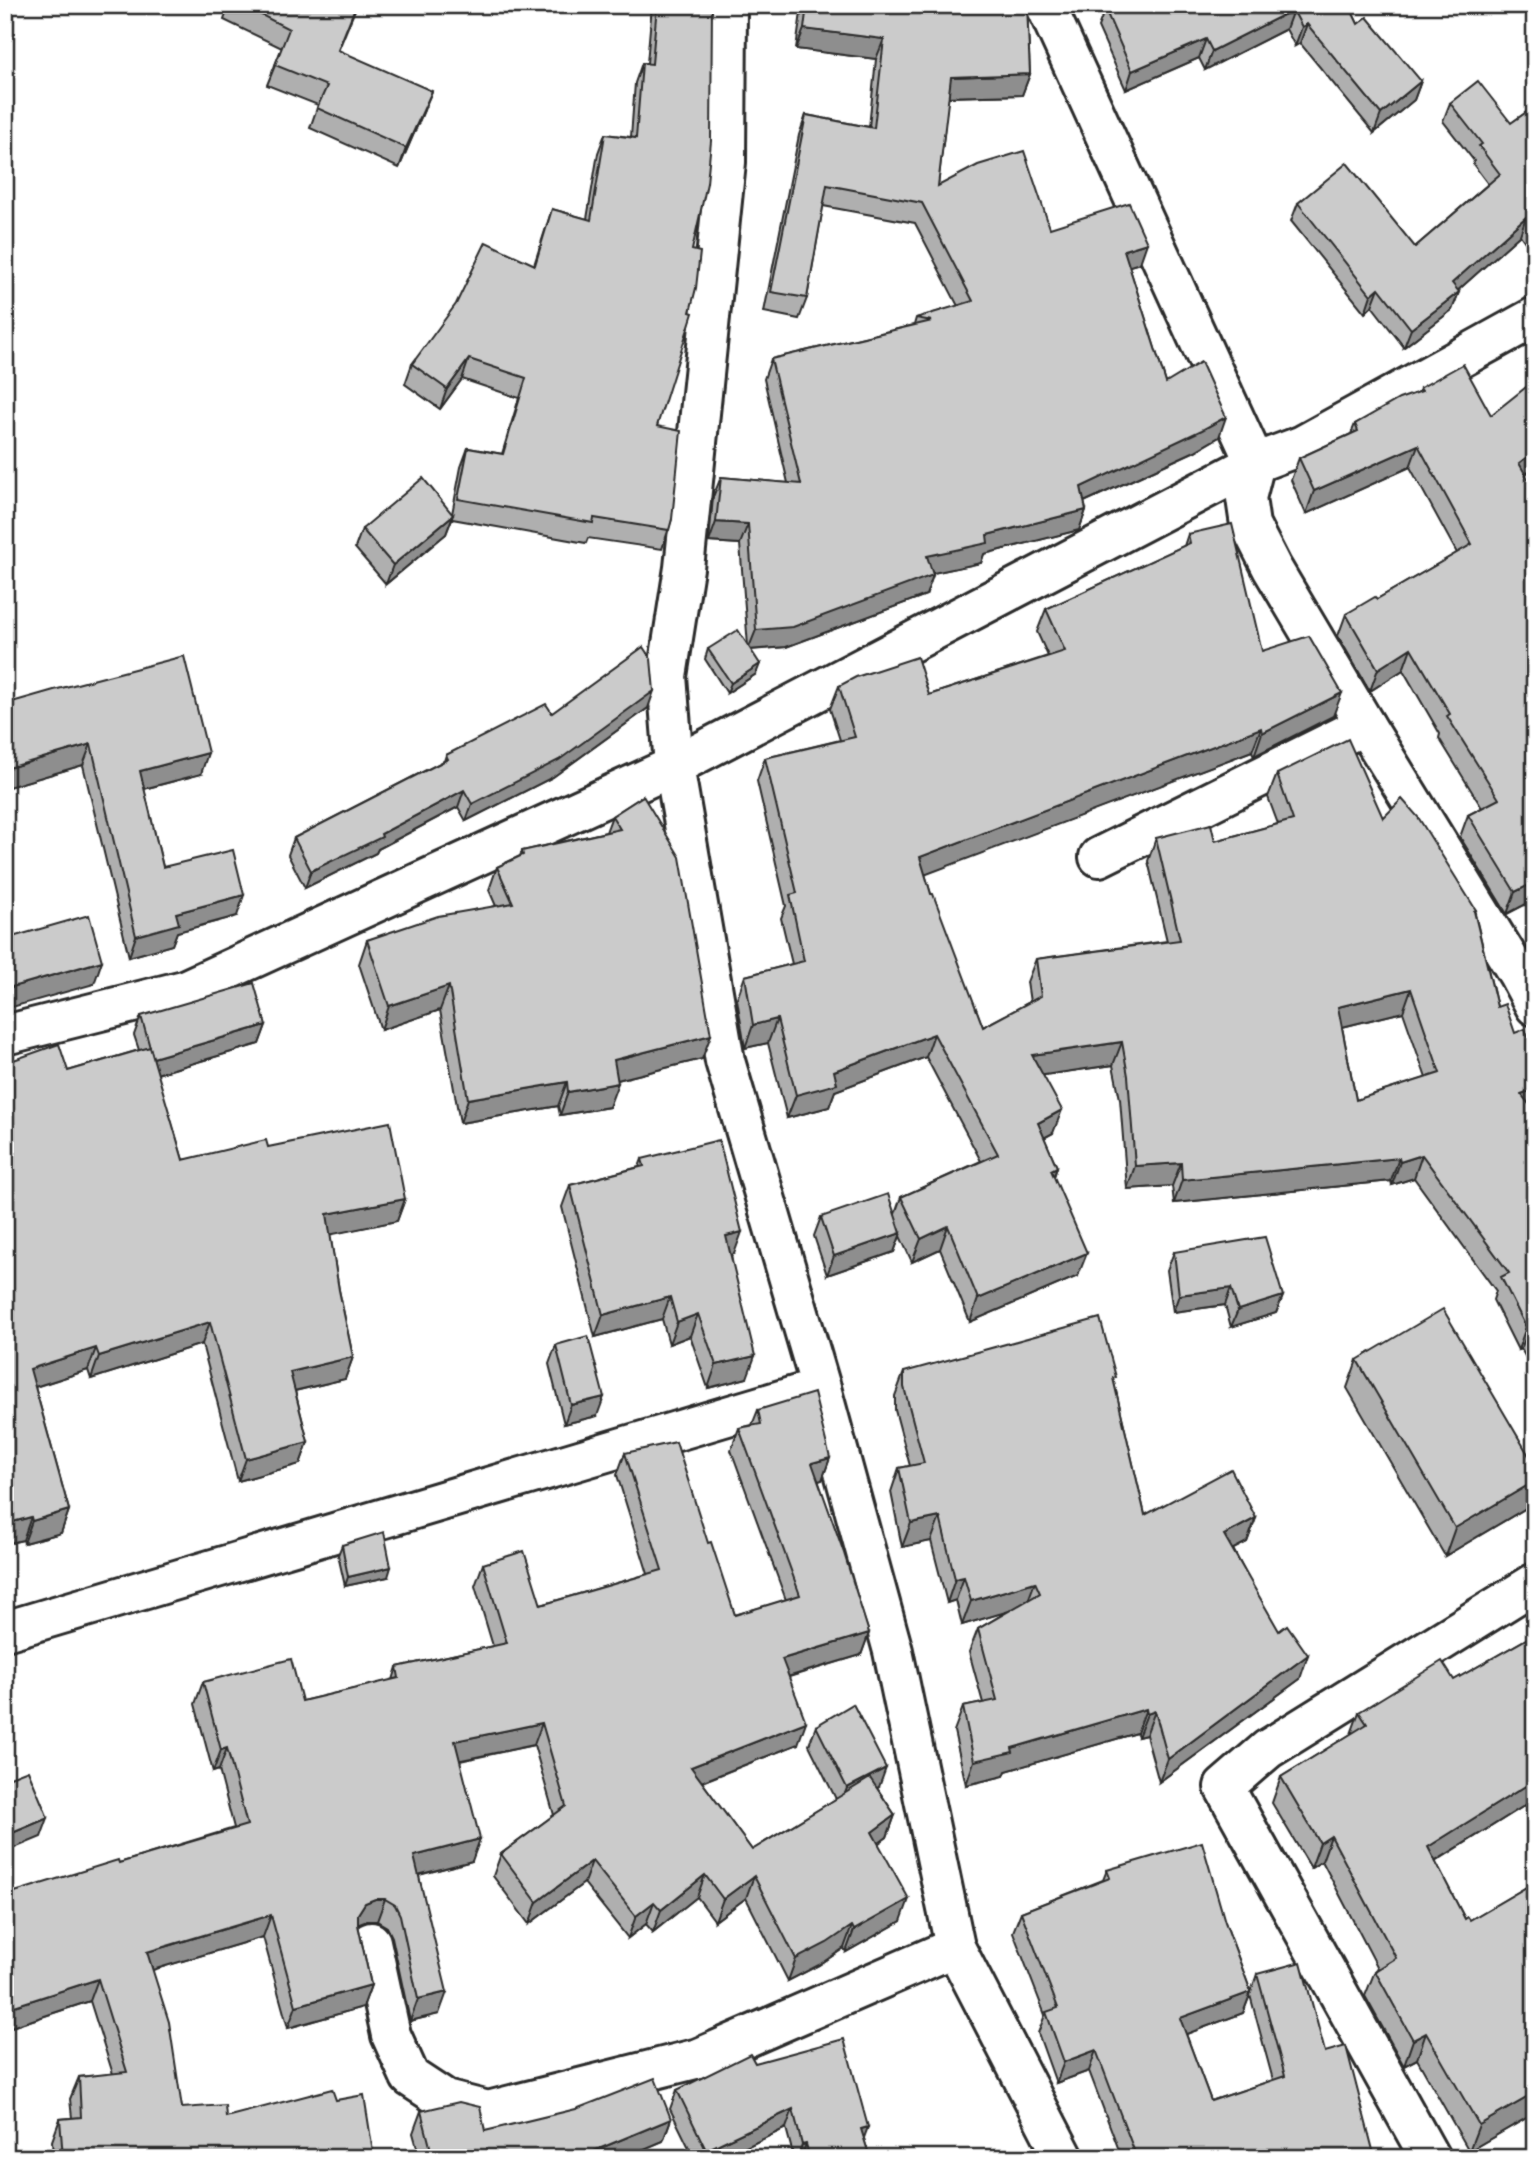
<svg xmlns="http://www.w3.org/2000/svg" width="1540" height="2163" viewBox="0 0 1540 2163" font-family="Caveat,sans-serif">
  <rect width="100%" height="100%" fill="#fff"/>
  <filter id="ink" filterUnits="userSpaceOnUse"><feTurbulence type="fractalNoise" baseFrequency=".0143" numOctaves="2"/><feDisplacementMap in="SourceGraphic" scale="14" xChannelSelector="R" yChannelSelector="G"/><feConvolveMatrix kernelMatrix="1 2 1 2 8 2 1 2 1" color-interpolation-filters="sRGB"/></filter>
  <g filter="url(#ink)">
    <g fill="none" stroke-linecap="round" stroke-linejoin="round">
      <!-- minor casing -->
      <g stroke="#2b2b2b" stroke-width="44">
        <g id="minor">
          <polyline points="727,5 726,162 684,568 667,676 674,766 725,1061 821,1388 893,1651 955,1947 1064,2158"/>
          <polyline points="1046,6 1255,463 1246,498 1250,525 1272,568 1365,725 1518,974 1535,1006"/>
          <polyline points="1099,857 1365,725"/>
          <polyline points="5,1035 184,990 674,766 1255,463 1303,445 1535,317"/>
          <polyline points="5,1631 821,1388"/>
          <polyline points="371,1942 391,2035 410,2077 445,2100 488,2111 699,2058 955,1947"/>
          <polyline points="1430,2158 1224,1787 1268,1749 1535,1583"/>
        </g>
      </g>
      <!-- minor -->
      <use href="#minor" stroke="#fff" stroke-width="38"/>
    </g>
    <!-- wall -->
    <g fill="#afafaf" stroke="#2b2b2b" stroke-width="2" fill-rule="evenodd">
      <polygon points="229,5 357,5 338,51 424,110 399,168 310,128 318,105 267,85 282,48 224,20"/>
      <polygon points="467,5 484,5 480,12"/>
      <polygon points="652,5 712,5 692,250 657,426 672,519 662,549 588,538 586,543 452,519 446,534 386,584 355,548 362,529 452,514 461,467 468,448 502,454 519,398 462,379 440,409 405,384 412,364 534,265 552,209 587,219 598,153 605,134 631,137 635,83 642,63 647,63"/>
      <polygon points="802,5 1027,5 1030,74 1022,95 948,97 938,186 1140,263 1129,266 1166,383 1219,437 1195,451 1084,502 1086,510 1079,530 984,554 981,563 933,573 933,575 926,595 786,647 750,650 756,674 727,693 705,659 708,649 748,646 740,544 709,542 713,497 721,477 788,483 764,379 771,359 914,325 916,318 958,306 915,223 823,206 807,298 799,319 764,312 799,135 806,115 869,127 876,59 796,49"/>
      <polygon points="1349,5 1358,24 1421,81 1414,100 1374,133 1300,43 1295,46 1286,29 1205,70 1199,58 1126,90 1098,27 1105,9"/>
      <polygon points="1450,103 1511,123 1535,106 1535,256 1520,235 1458,290 1459,292 1452,310 1404,347 1372,306 1365,313 1291,221 1298,203 1415,247 1488,184 1473,164 1474,161 1443,121"/>
      <polygon points="1420,388 1491,415 1525,474 1530,491 1532,901 1507,914 1460,837 1468,815 1482,808 1439,738 1440,734 1403,670 1370,691 1338,636 1346,614 1377,599 1457,553 1410,467 1306,514 1291,480 1299,458 1351,434 1355,424 1419,392"/>
      <path d="M1188 534 1262 651 1333 716 1254 756 1252 751 925 874 931 894 983 1027 1030 1002 1027 982 1036 959 1167 941 1148 861 1156 838 1215 841 1278 824 1268 797 1277 774 1383 818 1476 910 1475 914 1497 1007 1535 1110H1533L1535 1112V1374L1521 1349 1518 1350 1493 1300 1496 1291 1414 1178 1392 1185 1391 1181 1174 1203 1172 1186 1127 1189 1120 1099 1113 1065 1043 1075 1053 1133 1044 1138 1057 1167 1054 1177 1078 1276 970 1322 940 1249 912 1262 900 1236 894 1252 827 1275 814 1236 821 1217 895 1214 901 1197 981 1161 926 1057 835 1091 829 1107 787 1118 768 1043 745 1048 737 999 745 976 792 964 781 918 786 906 757 781 765 758 840 740 830 709 839 686 929 695 1048 656 1037 632 1046 609 1184 546ZM1403 1012 1426 1078 1356 1100 1342 1027Z"/>
      <polygon points="5,704 201,774 144,789 163,867 237,916 177,932 172,945 129,957 83,765 5,788"/>
      <polygon points="648,708 553,777 466,821 458,807 378,849 376,853 305,888 288,855 294,838 444,761 446,755 552,713"/>
      <polygon points="643,796 702,1059 617,1080 609,1107 560,1115 558,1106 460,1123 440,1010 381,1030 359,964 367,940 496,906 489,890 497,867 520,856 522,851 606,832 612,816"/>
      <polygon points="141,1016 266,1025 259,1044 157,1074 183,1160 268,1147 405,1199 397,1221 330,1234 339,1290 353,1357 345,1379 295,1391 308,1442 300,1464 238,1481 202,1344 91,1379 88,1370 35,1387 69,1510 61,1533 24,1543 23,1540 5,1544 5,1063 68,1071 139,1050 134,1035"/>
      <polygon points="642,1159 734,1254 731,1255 747,1378 708,1388 690,1336 669,1344 662,1319 595,1337 562,1207 570,1185 639,1167"/>
      <polygon points="1174,1252 1283,1296 1276,1313 1231,1327 1225,1305 1173,1312 1167,1270"/>
      <polygon points="556,1345 597,1416 564,1424 549,1364"/>
      <polygon points="1357,1360 1535,1466 1535,1495 1531,1505 1445,1556 1347,1388"/>
      <polygon points="904,1372 1114,1383 1145,1515 1256,1518 1247,1542 1233,1549 1300,1679 1159,1782 1146,1735 1138,1737 1137,1733 1006,1771 1004,1776 966,1785 954,1731 963,1707 983,1703 969,1652 978,1629 1008,1611 962,1625 956,1600 947,1603 931,1541 902,1547 891,1492 899,1468 910,1466 895,1410 895,1396"/>
      <polygon points="758,1410 830,1458 822,1480 818,1481 869,1633 861,1655 789,1677 798,1744 702,1782 752,1850 836,1799 809,1745 816,1726 879,1787 877,1788 895,1815 887,1837 878,1843 901,1921 846,1952 844,1948 819,1965 788,1981 746,1898 715,1921 697,1897 653,1932 646,1924 628,1938 584,1883 529,1924 493,1876 501,1854 554,1815 534,1745 460,1761 472,1861 419,1875 439,2014 410,2021 392,1937 387,1927 377,1921 367,1921 358,1925 371,1985 363,2007 288,2028 263,1937 152,1970 182,2108 226,2117 336,2100 374,2158 53,2158 52,2141 60,2119 72,2118 70,2099 79,2077 113,2074 90,2001 5,2029 5,1895 119,1863 234,1828 219,1770 213,1772 195,1704 203,1682 302,1701 393,1680 397,1667 493,1646 475,1586 483,1564 541,1605 648,1574 617,1475 625,1453 708,1543 735,1615 786,1600 731,1450 739,1428 752,1425"/>
      <polygon points="342,1545 388,1577 345,1586 338,1555"/>
      <polygon points="1535,1634 1535,1817 1527,1804 1435,1862 1465,1919 1470,1920 1535,1882 1535,2113 1469,2151 1417,2059 1404,2066 1365,1996 1375,1971 1378,1968 1322,1861 1311,1868 1272,1803 1281,1777 1351,1734 1359,1712 1454,1680"/>
      <path d="M1107 1870 1225 1922 1251 1992 1257 1974 1325 2052 1375 2158H1122L1089 2071 1056 2083 1038 2033 1045 2015 1013 1932 1021 1912 1103 1880ZM1250 1995 1273 2080 1211 2101 1186 2034 1243 2013Z"/>
      <polygon points="755,2063 864,2139 870,2158 794,2158 786,2128 723,2158 694,2158 670,2109 677,2090"/>
      <polygon points="421,2111 485,2131 671,2119 663,2141 623,2158 420,2158 413,2133"/>
    </g>
    <!-- shaded-wall -->
    <g fill="#8e8e8e" stroke="#2b2b2b" stroke-width="2">
      <polygon points="1293,10 1286,29 1205,70 1212,51"/>
      <polygon points="1307,24 1300,43 1295,46 1302,27"/>
      <polygon points="804,29 884,39 876,59 796,49"/>
      <polygon points="1206,39 1199,58 1126,90 1132,71"/>
      <polygon points="1030,74 1022,95 943,97 951,77"/>
      <polygon points="1421,81 1414,100 1374,133 1381,114"/>
      <polygon points="432,91 424,110 399,168 406,148"/>
      <polygon points="1526,217 1520,235 1446,301 1452,283"/>
      <polygon points="1147,243 1140,263 1117,270 1124,250"/>
      <polygon points="1379,288 1372,306 1365,313 1371,295"/>
      <polygon points="1459,292 1452,310 1404,347 1411,329"/>
      <polygon points="469,359 462,379 440,409 447,389"/>
      <polygon points="1226,417 1219,437 1195,451 1073,507 1081,487"/>
      <polygon points="1418,445 1410,467 1306,514 1314,491"/>
      <polygon points="1535,451 1535,467 1511,485 1519,463"/>
      <polygon points="1086,510 1079,530 984,554 981,563 919,576 927,556 987,535"/>
      <polygon points="453,515 446,534 386,584 393,565"/>
      <polygon points="716,522 748,524 740,544 709,542"/>
      <polygon points="933,575 926,595 786,647 748,650 756,630"/>
      <polygon points="1411,648 1403,670 1370,691 1378,669"/>
      <polygon points="760,664 756,674 727,693 731,683"/>
      <polygon points="654,691 648,708 553,777 466,821 472,804"/>
      <polygon points="1342,693 1333,716 1254,756 1262,733"/>
      <polygon points="1261,728 1252,751 911,880 920,857"/>
      <polygon points="91,744 83,765 5,788 5,769"/>
      <polygon points="208,753 201,774 132,792 140,771"/>
      <polygon points="464,790 458,807 378,849 376,853 305,888 311,871"/>
      <polygon points="1535,858 1535,875 1530,860"/>
      <polygon points="1535,882 1535,893 1532,901 1507,914 1515,892"/>
      <polygon points="244,895 237,916 177,932 172,945 129,957 136,936 176,913"/>
      <polygon points="102,961 94,984 5,1009 5,989"/>
      <polygon points="449,986 440,1010 381,1030 389,1006"/>
      <polygon points="1411,989 1403,1012 1330,1030 1338,1007"/>
      <polygon points="777,1019 768,1043 745,1048 753,1025"/>
      <polygon points="266,1025 259,1044 146,1077 153,1058"/>
      <polygon points="934,1034 926,1057 835,1091 829,1107 787,1118 796,1095 834,1071"/>
      <polygon points="711,1035 702,1059 605,1083 614,1060"/>
      <polygon points="1122,1042 1113,1065 1024,1078 1032,1055"/>
      <polygon points="567,1082 558,1106 460,1123 468,1099"/>
      <polygon points="618,1083 609,1107 560,1115 568,1092"/>
      <polygon points="1535,1089 1535,1110 1513,1117 1521,1094"/>
      <polygon points="1062,1110 1053,1133 1029,1146 1038,1123"/>
      <polygon points="1422,1155 1414,1178 1392,1185 1400,1162"/>
      <polygon points="1399,1158 1391,1181 1174,1203 1182,1180"/>
      <polygon points="1181,1163 1172,1186 1127,1189 1135,1166"/>
      <polygon points="1057,1167 1049,1190 1051,1170"/>
      <polygon points="405,1199 397,1221 319,1237 327,1214"/>
      <polygon points="948,1226 940,1249 912,1262 921,1239"/>
      <polygon points="742,1232 734,1254 718,1258 726,1236"/>
      <polygon points="901,1233 894,1252 827,1275 834,1256"/>
      <polygon points="1087,1253 1078,1276 970,1322 978,1299"/>
      <polygon points="1231,1288 1225,1305 1173,1312 1179,1295"/>
      <polygon points="1283,1296 1276,1313 1231,1327 1238,1310"/>
      <polygon points="670,1297 662,1319 595,1337 603,1315"/>
      <polygon points="698,1314 690,1336 669,1344 677,1322"/>
      <polygon points="210,1322 202,1344 91,1379 99,1356"/>
      <polygon points="1530,1326 1521,1349 1518,1350 1526,1327"/>
      <polygon points="96,1348 88,1370 22,1391 30,1369"/>
      <polygon points="755,1356 747,1378 708,1388 716,1365"/>
      <polygon points="353,1357 345,1379 281,1394 290,1372"/>
      <polygon points="604,1397 597,1416 564,1424 571,1405"/>
      <polygon points="308,1442 300,1464 238,1481 246,1459"/>
      <polygon points="830,1458 822,1480 804,1485 812,1463"/>
      <polygon points="1535,1481 1535,1495 1531,1505 1445,1556 1455,1528"/>
      <polygon points="69,1510 61,1533 24,1543 32,1521"/>
      <polygon points="31,1517 23,1540 5,1544 5,1524"/>
      <polygon points="940,1517 931,1541 902,1547 911,1523"/>
      <polygon points="1256,1518 1247,1542 1216,1558 1224,1535"/>
      <polygon points="391,1567 388,1577 345,1586 348,1577"/>
      <polygon points="964,1577 956,1600 947,1603 955,1579"/>
      <polygon points="1035,1582 1026,1606 962,1625 971,1601"/>
      <polygon points="869,1633 861,1655 774,1681 782,1659"/>
      <polygon points="1308,1655 1300,1679 1159,1782 1168,1759"/>
      <polygon points="1146,1709 1137,1733 1006,1771 1004,1776 966,1785 974,1761 1012,1748"/>
      <polygon points="1155,1711 1146,1735 1138,1737 1147,1714"/>
      <polygon points="806,1722 798,1744 683,1789 691,1767"/>
      <polygon points="542,1723 534,1745 447,1763 455,1741"/>
      <polygon points="227,1748 219,1770 213,1772 221,1750"/>
      <polygon points="886,1768 879,1787 840,1807 847,1788"/>
      <polygon points="1535,1780 1535,1784 1527,1804 1418,1872 1428,1847"/>
      <polygon points="895,1815 887,1837 864,1854 872,1832"/>
      <polygon points="48,1818 41,1837 5,1852 5,1836"/>
      <polygon points="1331,1836 1322,1861 1311,1868 1320,1843"/>
      <polygon points="480,1839 472,1861 406,1878 414,1856"/>
      <polygon points="592,1861 584,1883 529,1924 537,1902"/>
      <polygon points="705,1875 697,1897 653,1932 661,1910"/>
      <polygon points="754,1876 746,1898 715,1921 723,1899"/>
      <polygon points="375,1899 385,1899 377,1921 367,1921 357,1925 358,1914 365,1903"/>
      <polygon points="909,1899 901,1921 846,1952 854,1930"/>
      <polygon points="654,1902 646,1924 628,1938 636,1916"/>
      <polygon points="271,1915 263,1937 139,1974 147,1952"/>
      <polygon points="852,1926 844,1948 819,1965 788,1981 796,1959"/>
      <polygon points="98,1979 90,2001 5,2029 5,2009"/>
      <polygon points="371,1985 363,2007 288,2028 296,2006"/>
      <polygon points="447,1992 439,2014 410,2021 418,1999"/>
      <polygon points="1251,1992 1243,2013 1173,2039 1180,2018"/>
      <polygon points="1426,2033 1417,2059 1404,2066 1413,2040"/>
      <polygon points="1096,2050 1089,2071 1056,2083 1064,2062"/>
      <polygon points="1535,2093 1535,2113 1469,2151 1479,2125"/>
      <polygon points="793,2109 786,2128 723,2158 703,2158 706,2150"/>
      <polygon points="671,2119 663,2141 623,2158 577,2158"/>
      <polygon points="868,2127 861,2146 861,2129"/>
      <polygon points="806,2144 801,2158 798,2158 802,2145"/>
    </g>
    <!-- building -->
    <g fill="#cbcbcb" stroke="#2b2b2b" stroke-width="2" fill-rule="evenodd">
      <polygon points="242,5 356,5 338,50 432,91 406,148 317,108 327,86 275,65 289,29"/>
      <polygon points="657,5 712,5 711,141 707,183 692,250 700,252 696,288 690,312 693,313 657,426 681,431 672,519 669,530 594,518 593,523 458,499 468,448 503,454 526,378 469,359 447,389 412,364 456,304 486,242 535,265 552,209 591,220 605,134 636,138 642,63 652,64"/>
      <polygon points="807,5 1027,5 1030,74 951,77 938,186 978,165 1024,151 1050,228 1129,203 1147,243 1124,250 1166,383 1201,362 1226,417 1202,430 1081,487 1086,510 987,535 988,543 927,556 933,575 793,627 756,630 748,524 716,522 721,477 801,484 771,359 932,321 916,318 973,301 922,203 827,185 807,298 771,292 806,115 874,128 884,39 804,29"/>
      <polygon points="1112,5 1349,5 1358,24 1367,17 1421,81 1381,114 1307,24 1302,27 1293,10 1212,51 1206,39 1132,71 1105,9"/>
      <polygon points="1478,81 1511,123 1535,106 1535,229 1526,217 1452,283 1459,292 1411,329 1379,288 1371,295 1298,203 1347,163 1415,247 1500,174 1479,146 1482,144 1450,103"/>
      <polygon points="1463,364 1491,415 1535,380 1535,451 1519,463 1532,486 1528,488 1535,498 1535,858 1530,860 1535,869 1535,882 1515,892 1468,815 1499,799 1447,716 1450,714 1411,648 1378,669 1346,614 1375,597 1377,599 1472,544 1418,445 1314,491 1299,458 1358,431 1355,424 1399,399 1422,391 1420,388"/>
      <polygon points="423,478 453,515 393,565 362,529"/>
      <path d="M1232 524 1262 651 1309 636 1342 693 1262 733 1261 728 920 857 931 894H933L983 1027 1041 996 1036 959 1180 940 1156 838 1211 824 1215 841 1293 820 1277 774 1348 739 1383 818 1402 799 1418 817 1476 910 1474 911 1497 1007 1505 1004 1515 1033 1525 1029 1535 1057V1089L1521 1094 1535 1112V1335L1530 1326 1526 1327 1501 1277 1509 1273 1422 1155 1400 1162 1399 1158 1182 1180 1181 1163 1135 1166 1128 1076 1122 1042 1032 1055 1062 1110 1038 1123 1057 1167 1051 1170 1087 1253 978 1299 948 1226 921 1239 901 1197 998 1154 934 1034 834 1071 837 1084 796 1095 777 1019 753 1025 745 976 804 961 790 895 797 893 765 758 855 737 839 686 856 677 917 657 929 695 1065 651 1046 609 1190 543 1188 534ZM1411 989 1440 1073 1356 1100 1338 1007Z"/>
      <polygon points="738,630 760,664 731,683 708,649"/>
      <polygon points="643,647 651,659 654,691 559,760 472,804 464,790 381,834 382,837 311,871 294,838 448,759 446,755 546,704 552,713"/>
      <polygon points="184,656 208,753 140,771 163,867 233,850 244,895 176,913 179,924 136,936 91,744 5,769 5,704 54,690"/>
      <polygon points="643,796 680,857 711,1035 614,1060 618,1083 568,1092 567,1082 468,1099 449,986 389,1006 367,940 438,916 513,903 497,867 523,855 522,851 620,829 612,816"/>
      <polygon points="89,915 102,961 5,989 5,939"/>
      <polygon points="254,983 266,1025 153,1058 141,1016"/>
      <polygon points="59,1044 68,1071 150,1047 183,1160 266,1140 268,1147 390,1122 405,1199 327,1214 339,1290 353,1357 290,1372 308,1442 246,1459 210,1322 99,1356 96,1348 30,1369 69,1510 32,1521 31,1517 5,1524 5,1063"/>
      <polygon points="719,1140 742,1232 726,1236 755,1356 716,1365 698,1314 677,1322 670,1297 603,1315 570,1185 644,1166 642,1159"/>
      <polygon points="888,1194 901,1233 834,1256 821,1217"/>
      <polygon points="1265,1237 1283,1296 1238,1310 1231,1288 1179,1295 1174,1252"/>
      <polygon points="1443,1309 1535,1466 1535,1481 1455,1528 1357,1360"/>
      <polygon points="1100,1318 1116,1377 1113,1378 1145,1515 1231,1469 1256,1518 1224,1535 1279,1631 1287,1625 1308,1655 1168,1759 1155,1711 1147,1714 1146,1709 1012,1748 1013,1752 974,1761 963,1707 997,1700 978,1629 1040,1593 1035,1582 971,1601 964,1577 955,1579 940,1517 911,1523 899,1468 924,1463 904,1387 904,1372"/>
      <polygon points="588,1336 604,1397 571,1405 556,1345"/>
      <polygon points="814,1393 830,1458 812,1463 844,1553 869,1633 782,1659 806,1722 691,1767 752,1850 870,1778 895,1815 872,1832 909,1899 854,1930 852,1926 827,1943 796,1959 754,1876 723,1899 705,1875 661,1910 654,1902 636,1916 592,1861 537,1902 501,1854 566,1806 542,1723 455,1741 480,1839 414,1856 447,1992 418,1999 400,1915 395,1905 385,1899 375,1899 365,1903 358,1914 358,1925 371,1985 296,2006 271,1915 147,1952 169,2022 182,2108 225,2105 226,2117 332,2089 336,2100 364,2095 374,2158 63,2158 60,2119 81,2117 79,2077 127,2072 98,1979 5,2009 5,1895 118,1860 119,1863 247,1825 227,1748 221,1750 203,1682 291,1659 302,1701 399,1678 397,1667 507,1643 483,1564 524,1551 541,1605 662,1570 625,1453 676,1442 708,1543 711,1542 735,1615 800,1595 739,1428 761,1424 758,1410"/>
      <polygon points="384,1532 391,1567 348,1577 342,1545"/>
      <polygon points="1535,1634 1535,1780 1428,1847 1465,1919 1468,1917 1470,1920 1535,1882 1535,2093 1479,2125 1426,2033 1413,2040 1375,1971 1396,1958 1331,1836 1320,1843 1281,1777 1367,1724 1359,1712 1442,1661 1454,1680"/>
      <polygon points="853,1704 886,1768 847,1788 816,1726"/>
      <polygon points="28,1770 48,1818 5,1836 5,1779"/>
      <polygon points="1202,1842 1225,1922 1251,1992 1180,2018 1211,2101 1285,2076 1257,1974 1301,1962 1325,2052 1346,2046 1375,2158 1137,2158 1096,2050 1064,2062 1046,2012 1058,2008 1021,1912 1110,1878 1107,1870"/>
      <polygon points="844,2039 868,2127 861,2129 870,2158 810,2158 806,2144 802,2145 793,2109 706,2150 677,2090 750,2054 755,2063"/>
      <polygon points="655,2078 671,2119 577,2158 433,2158 421,2111 459,2102 480,2107 485,2131 576,2109"/>
    </g>
  </g>
  <!-- margin -->
  <rect width="1540" height="2163" fill="none" stroke="#fff" stroke-width="28"/>
  <rect x="14" y="14" width="1512" height="2135" fill="none" stroke="#2b2b2b" stroke-width="2.5" filter="url(#ink)"/>
</svg>
